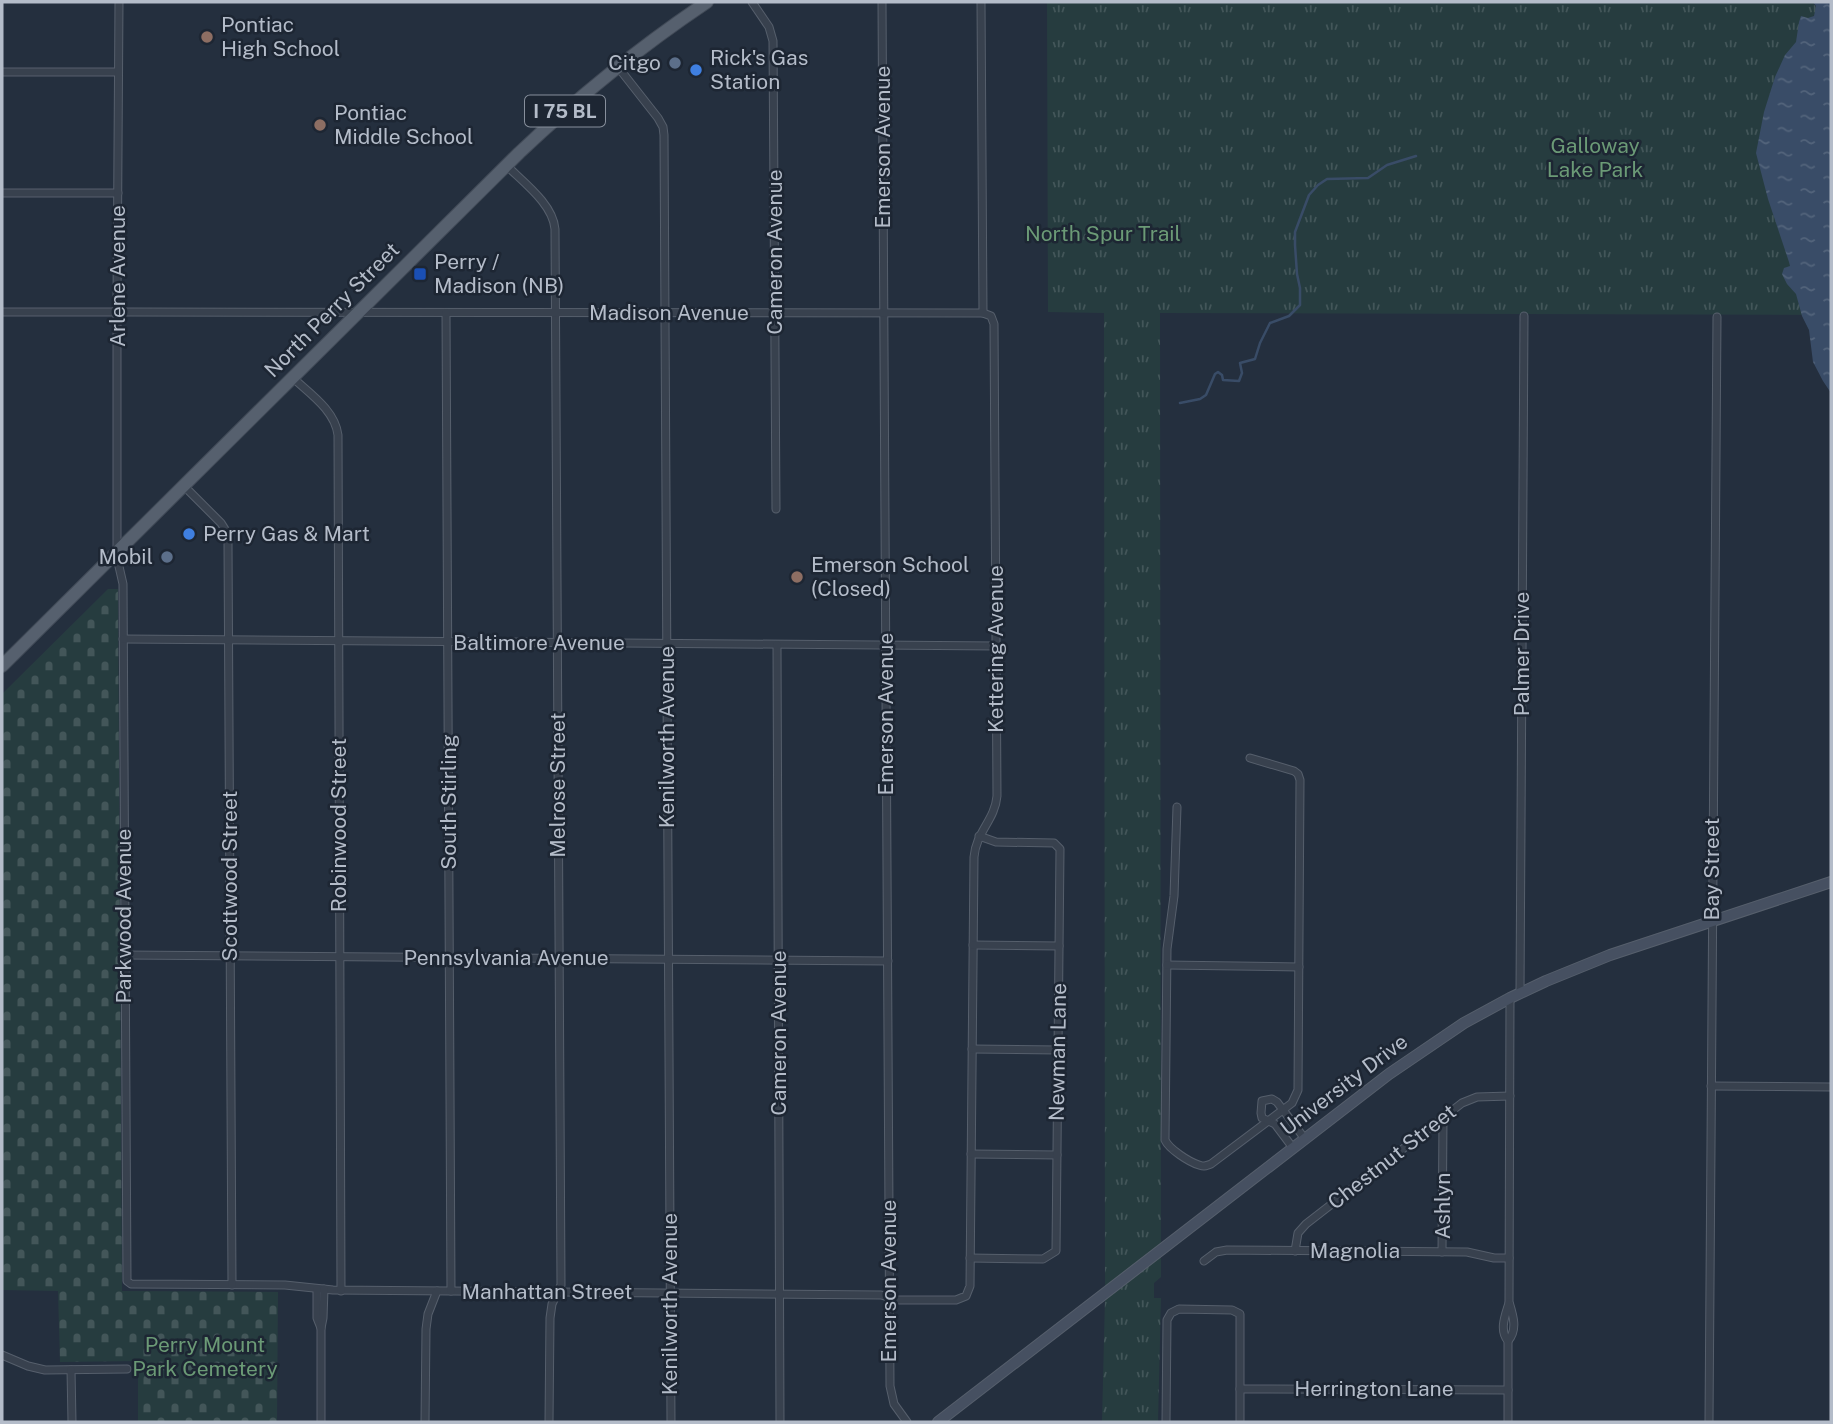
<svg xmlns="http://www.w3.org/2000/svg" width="1833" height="1424" viewBox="0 0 1833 1424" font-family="'Public Sans',sans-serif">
  <defs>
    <pattern id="grass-tufts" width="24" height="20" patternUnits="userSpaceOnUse" patternTransform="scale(1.75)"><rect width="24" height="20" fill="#263c3f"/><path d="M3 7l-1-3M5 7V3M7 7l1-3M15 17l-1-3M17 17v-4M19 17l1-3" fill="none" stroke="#435659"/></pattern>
    <pattern id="cemetery-stones" width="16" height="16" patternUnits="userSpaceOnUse" patternTransform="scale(1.75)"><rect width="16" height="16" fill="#263c3f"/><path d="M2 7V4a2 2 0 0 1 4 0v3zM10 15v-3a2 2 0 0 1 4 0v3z" fill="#435659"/></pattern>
    <pattern id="water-ripples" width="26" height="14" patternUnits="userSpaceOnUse" patternTransform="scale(1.75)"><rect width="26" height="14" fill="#394c67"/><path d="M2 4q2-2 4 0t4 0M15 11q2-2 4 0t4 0" fill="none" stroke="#53647b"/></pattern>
  </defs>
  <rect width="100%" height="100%" fill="#242f3e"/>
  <!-- grass -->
  <path fill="url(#grass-tufts)" d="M1047 2H1813C1817 7 1818 13 1812 17L1831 315 1160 313 1161 1277 1154 1283V1298H1161L1158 1422H1102L1105 1298 1104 313 1048 312Z"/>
  <!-- cemetery -->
  <polygon fill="url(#cemetery-stones)" points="108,589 118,589 122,1291 278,1292 277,1422 138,1422 138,1361 60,1362 58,1291 2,1290 2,694"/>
  <!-- water -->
  <polygon fill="url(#water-ripples)" points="1813,2 1831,2 1831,393 1823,381 1813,362 1809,330 1802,316 1796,294 1787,284 1782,274 1784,268 1790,266 1789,262 1768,199 1756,153 1764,112 1775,77 1785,55 1796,42 1799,22 1801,16 1808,18 1814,16 1816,6"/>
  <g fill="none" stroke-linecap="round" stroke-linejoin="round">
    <!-- stream -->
    <polyline stroke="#394c67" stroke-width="2.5" points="1180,403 1200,399 1206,395 1215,374 1218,372 1222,375 1223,380 1239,381 1242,373 1240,363 1255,359 1260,343 1270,323 1289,316 1300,305 1300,288 1297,274 1295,245 1295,232 1309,195 1318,185 1327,179 1368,178 1387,165 1416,156"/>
    <!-- street casing -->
    <g stroke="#565f6c" stroke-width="9">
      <g id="street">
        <polyline points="752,2 769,27 773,41 776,509"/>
        <polyline points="882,2 890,1386 894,1404 907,1422"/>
        <polyline points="981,2 983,313"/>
        <polyline points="618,67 658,118 663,127 664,135 671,1422"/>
        <polyline points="2,72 118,72"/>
        <path d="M506 165C523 182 553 204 555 229L561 1285 552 1304 550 1318 549 1422"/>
        <polyline points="2,193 118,193"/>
        <path d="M2 312H130L983 313 991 316 994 324 997 796C995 820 976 832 974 857L970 1286 966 1296 956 1300H898L881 1295 333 1290 285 1285 131 1284 127 1281 123 584 118 562 117 551V298L119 2"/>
        <polyline points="446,313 451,1291"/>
        <path d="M292 377C309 393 335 410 338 435L341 1291"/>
        <polyline points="183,485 221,523 226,531 228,543 232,1285"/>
        <polyline points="123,639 996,646"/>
        <polyline points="777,645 780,1422"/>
        <path d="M1177 807 1174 896 1167 949 1165 1140C1169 1149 1189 1162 1199 1165 1205 1167 1205 1166 1211 1164L1292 1103 1298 1090 1300 780 1298 774 1294 771 1250 758"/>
        <polyline points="973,945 1059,946"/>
        <polyline points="124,955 888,961"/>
        <polyline points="1167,965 1299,967"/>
        <polyline points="1520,993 1524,316"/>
        <polyline points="972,1049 1058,1050"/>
        <polyline points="1711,1086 1831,1087"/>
        <polyline points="1293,1148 1275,1124 1262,1118 1261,1113 1262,1101 1272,1099 1277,1102 1305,1139"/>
        <polyline points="971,1154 1057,1155"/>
        <polyline points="1295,1251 1298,1233 1306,1224 1462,1103 1477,1097 1510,1096"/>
        <polyline points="1442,1252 1443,1118"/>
        <polyline points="970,1258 1043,1259 1056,1251 1060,849 1054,843 996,842 979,836"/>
        <polyline points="1204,1261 1216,1252 1227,1250 1467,1252 1494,1258 1509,1258"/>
        <polyline points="317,1289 317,1318 321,1328"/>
        <path d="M1508 1341C1518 1330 1513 1315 1509 1302L1510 998"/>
        <polyline points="2,1355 28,1366 45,1370 127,1369"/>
        <polyline points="71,1370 72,1422"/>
        <polyline points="1240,1389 1508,1390"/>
        <polyline points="321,1422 321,1328 323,1318 324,1289"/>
        <polyline points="425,1422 426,1329 428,1314 437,1291"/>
        <polyline points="1166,1422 1167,1320 1171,1313 1179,1309 1232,1310 1240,1314 1240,1422"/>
        <path d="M1508 1422V1341C1499 1330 1505 1316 1509 1303"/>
        <polyline points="1709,1422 1717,317"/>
      </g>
    </g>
    <!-- secondary casing -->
    <g stroke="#565f6c" stroke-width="12">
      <polyline id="secondary" points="938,1422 1389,1074 1464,1023 1510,998 1546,981 1610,955 1831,882"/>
    </g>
    <!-- primary casing -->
    <g stroke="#414a57" stroke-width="14">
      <path id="primary" d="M2 666 519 153C577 98 640 47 707 2"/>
    </g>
    <!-- street -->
    <use href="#street" stroke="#38414e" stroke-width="7"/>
    <!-- secondary -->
    <use href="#secondary" stroke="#465061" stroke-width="10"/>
    <!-- primary -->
    <use href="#primary" stroke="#56606e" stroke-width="12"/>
  </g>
  <!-- markers -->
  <g fill="#8d6e63" stroke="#1d2633" stroke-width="2.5">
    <circle cx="207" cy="37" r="7"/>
    <circle cx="320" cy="125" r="7"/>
    <circle cx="797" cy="577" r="7"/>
  </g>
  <g fill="#5c6f8a" stroke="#1d2633" stroke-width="2.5">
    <circle cx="675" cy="63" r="7"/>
    <circle cx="167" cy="557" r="7"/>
  </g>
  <g fill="#3f7fe0" stroke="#1d2633" stroke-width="2.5">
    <circle cx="696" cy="70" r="7"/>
    <circle cx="189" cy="534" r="7"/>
  </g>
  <rect fill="#1a4fb4" stroke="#1d2633" stroke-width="2.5" x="413" y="267" width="14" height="14" rx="3.5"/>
  <g text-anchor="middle" stroke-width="5" stroke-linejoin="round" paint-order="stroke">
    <!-- shield labels -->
    <rect fill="#1d2633" stroke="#878f9c" stroke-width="2" x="525" y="95.5" width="80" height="31" rx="5"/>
    <g font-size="19" font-weight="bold" fill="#b4bcc9">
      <text x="565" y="118">I 75 BL</text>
    </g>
    <!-- poi labels -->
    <g font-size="21" fill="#b4bcc9" stroke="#1d2633" text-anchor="start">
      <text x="221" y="32">Pontiac<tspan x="221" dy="24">High School</tspan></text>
      <text x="710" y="65">Rick's Gas<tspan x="710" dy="24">Station</tspan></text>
      <text x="661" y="70" text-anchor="end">Citgo</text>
      <text x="334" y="120">Pontiac<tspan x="334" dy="24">Middle School</tspan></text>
      <text x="434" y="269">Perry /<tspan x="434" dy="24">Madison (NB)</tspan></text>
      <text x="203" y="541">Perry Gas &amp; Mart</text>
      <text x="153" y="564" text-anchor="end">Mobil</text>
      <text x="811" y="572">Emerson School<tspan x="811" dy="24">(Closed)</tspan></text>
    </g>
    <!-- park labels -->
    <g font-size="21" fill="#6b9a76" stroke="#1d2633">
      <text x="1595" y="153">Galloway<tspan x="1595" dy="24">Lake Park</tspan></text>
      <text x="1103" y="241">North Spur Trail</text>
      <text x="205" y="1352">Perry Mount<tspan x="205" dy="24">Park Cemetery</tspan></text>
    </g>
    <!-- street labels -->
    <g font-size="21" fill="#b4bcc9" stroke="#1d2633">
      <text transform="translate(883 147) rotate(-90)" y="7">Emerson Avenue</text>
      <text transform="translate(775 252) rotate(-90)" y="7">Cameron Avenue</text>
      <text transform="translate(118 276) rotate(-90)" y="7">Arlene Avenue</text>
      <text transform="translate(332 310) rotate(-45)" y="7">North Perry Street</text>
      <text x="669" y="320">Madison Avenue</text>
      <text x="539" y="650">Baltimore Avenue</text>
      <text transform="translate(996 649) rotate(-90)" y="7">Kettering Avenue</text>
      <text transform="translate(1522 654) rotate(-90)" y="7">Palmer Drive</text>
      <text transform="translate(886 714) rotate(-90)" y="7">Emerson Avenue</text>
      <text transform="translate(667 737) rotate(-90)" y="7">Kenilworth Avenue</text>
      <text transform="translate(558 785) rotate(-90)" y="7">Melrose Street</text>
      <text transform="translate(449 802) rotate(-90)" y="7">South Stirling</text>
      <text transform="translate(339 825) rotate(-90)" y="7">Robinwood Street</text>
      <text transform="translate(1712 869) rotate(-90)" y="7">Bay Street</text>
      <text transform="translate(230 876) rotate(-90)" y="7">Scottwood Street</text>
      <text transform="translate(124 916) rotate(-90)" y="7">Parkwood Avenue</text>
      <text x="506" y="965">Pennsylvania Avenue</text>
      <text transform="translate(779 1033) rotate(-90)" y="7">Cameron Avenue</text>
      <text transform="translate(1058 1052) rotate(-89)" y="7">Newman Lane</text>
      <text transform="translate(1344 1085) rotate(-37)" y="7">University Drive</text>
      <text transform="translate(1392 1157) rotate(-38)" y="7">Chestnut Street</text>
      <text transform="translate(1443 1206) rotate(-90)" y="7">Ashlyn</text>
      <text x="1355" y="1258">Magnolia</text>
      <text transform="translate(889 1281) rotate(-90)" y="7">Emerson Avenue</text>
      <text x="547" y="1299">Manhattan Street</text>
      <text transform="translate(670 1304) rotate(-90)" y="7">Kenilworth Avenue</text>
      <text x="1374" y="1396">Herrington Lane</text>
    </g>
  </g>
  <!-- border -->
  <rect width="1833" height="1424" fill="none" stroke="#b4bcc9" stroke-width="7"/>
</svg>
